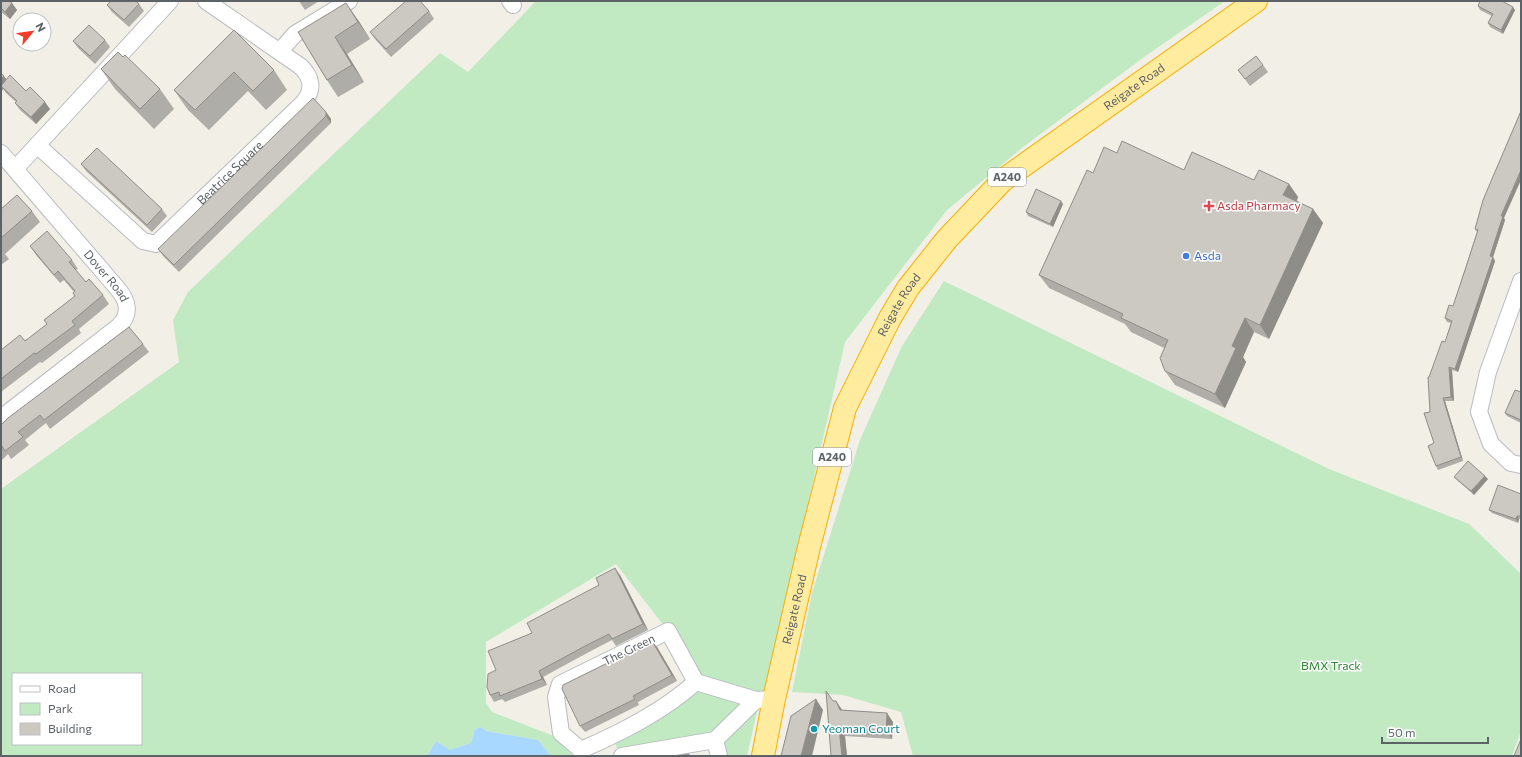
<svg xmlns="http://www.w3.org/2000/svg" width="1522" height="757" viewBox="0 0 1522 757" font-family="Commissioner,sans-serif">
  <rect width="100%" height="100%" fill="#f1efe6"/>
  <!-- green -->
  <g fill="#c1e9c2" fill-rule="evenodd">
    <path d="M536 1H1225L1144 57 1023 147 947 210 845 342 765 692 756 700 757 712 747 756H719L715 740 620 756 613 737 696 682 668 631 616 564 486 642V703L492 712 554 736 573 756H551L538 740 486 731 481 727 475 729 471 743 450 750 436 741 427 756H1V489L179 362 173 320 188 292 440 53 468 72ZM13 674H141V744H13Z"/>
    <polygon points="944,281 1329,469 1469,524 1521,574 1521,731 1512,756 913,756 901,712 843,695 792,692 812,593 860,440 902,346"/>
  </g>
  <!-- water -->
  <polygon fill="#a8d7ff" points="481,727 486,731 538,740 551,756 427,756 436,741 450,750 471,743 475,729"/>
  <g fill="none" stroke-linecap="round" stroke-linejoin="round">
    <!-- minor casing -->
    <g stroke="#b8bcc0" stroke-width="18">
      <g id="minor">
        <polyline points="510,1 513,5"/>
        <polyline points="280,51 295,34 349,1"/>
        <path id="s1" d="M37 145 143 241 156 244 304 102C314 89 312 77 300 66L206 1"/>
        <path id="s2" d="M1 153 118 289C128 301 131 314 119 326L1 418"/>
        <polyline points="15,169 170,1"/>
        <polyline points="1521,281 1488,372 1479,412 1491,444 1511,463 1521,465"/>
        <polyline points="696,682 756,700"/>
        <polyline points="715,740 719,756"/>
        <path d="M581 750C622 732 662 712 696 682L668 631 560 684 556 697 561 733 581 750 582 756"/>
        <polyline points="622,756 715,740 756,700 774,699"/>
      </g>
    </g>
    <!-- trunk casing -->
    <g stroke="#f7af00" stroke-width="24">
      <g id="trunk">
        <path id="s3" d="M763 756 774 699 809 547 845 408 890 318 908 288 947 239 1003 180 1256 1"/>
      </g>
    </g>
    <!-- minor -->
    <use href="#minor" stroke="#fff" stroke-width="16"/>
    <!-- trunk -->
    <use href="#trunk" stroke="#ffec9e" stroke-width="22"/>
  </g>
  <!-- wall -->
  <g fill="#afada8">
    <polygon points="1,1 17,10 10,19 1,12"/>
    <polygon points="299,1 319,1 305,10"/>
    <polygon points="139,4 144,11 129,27 112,12 107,5"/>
    <polygon points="1478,6 1513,7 1515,10 1503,34 1490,27 1488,23 1492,16 1480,10"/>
    <polygon points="429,11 434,19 391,57 375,39 370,32"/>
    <polygon points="358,20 370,39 347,54 364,82 338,97 327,80 298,32"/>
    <polygon points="234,30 274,70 287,90 266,110 248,91 209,130 188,110 174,90"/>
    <polygon points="105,40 110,47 95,64 78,48 73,41"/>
    <polygon points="1263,65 1268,72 1250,86 1238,70"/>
    <polygon points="101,69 160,89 174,109 154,129 115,89"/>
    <polygon points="1,73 6,79 26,91 50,109 36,124 20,110 15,103 16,102 6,93 3,89 1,92"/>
    <polygon points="326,112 331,119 331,123 179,272 163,256 158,249"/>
    <polygon points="1117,153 1184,170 1254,180 1289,184 1298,197 1297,201 1313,209 1323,223 1269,339 1254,332 1243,357 1246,362 1225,408 1175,385 1165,371 1164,348 1131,332 1125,324 1049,288 1039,275 1093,173"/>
    <polygon points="81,164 162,209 167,216 152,232 86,171"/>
    <polygon points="1063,204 1053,227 1028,216 1026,212"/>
    <polygon points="1,209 32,211 40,222 5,254 9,259 1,265"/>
    <polygon points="1504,218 1505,220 1493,257 1495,261 1458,372 1452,370 1454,401 1445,401 1463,461 1438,470 1436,466 1434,443 1430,412 1429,377 1445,342 1451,323 1447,322 1445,318 1453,306 1477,232 1475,229"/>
    <polygon points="30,246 72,260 78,269 75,270 86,282 103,295 109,304 79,329 81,333 42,363 40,362 1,392 1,350 25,341 47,324 44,320 75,296 73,293 74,292 64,280 60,283 36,255"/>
    <polygon points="143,344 149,352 50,429 46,423 25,440 29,445 11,459 8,454 1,461 1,425"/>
    <polygon points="1521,392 1521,423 1507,416 1505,413"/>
    <polygon points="1454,477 1488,479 1474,495 1457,480"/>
    <polygon points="1521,494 1521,519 1519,519 1518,523 1492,513 1489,510"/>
    <polygon points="620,575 648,630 616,646 612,640 589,652 543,677 547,685 505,702 502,699 494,702 490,695 496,670"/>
    <polygon points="657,647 677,681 638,702 639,705 585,732 580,726"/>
    <polygon points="834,701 836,701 843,711 893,722 892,739 845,736 847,756 831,756"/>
  </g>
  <!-- shaded-wall -->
  <g fill="#8f8d88">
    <polygon points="12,3 17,10 10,19 5,12"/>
    <polygon points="346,3 358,20 370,39 358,22"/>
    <polygon points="1513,7 1515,10 1503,34 1501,30"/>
    <polygon points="335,37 347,54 364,82 352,65"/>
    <polygon points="4,76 9,83 1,86 1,79"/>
    <polygon points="1,86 3,89 1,92"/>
    <polygon points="45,102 50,109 36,124 31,117"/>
    <polygon points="326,112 331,119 331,123 326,116"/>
    <polygon points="1521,170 1521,180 1504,218 1505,220 1493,257 1495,261 1458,372 1455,369 1501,216"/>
    <polygon points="1289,184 1298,197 1293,209 1283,195"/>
    <polygon points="1061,201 1063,204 1053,227 1050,224"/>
    <polygon points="1313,209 1323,223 1269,339 1260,325"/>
    <polygon points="1245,318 1254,332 1243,357 1246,362 1225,408 1215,394 1232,346"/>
    <polygon points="1449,367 1452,370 1454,401 1451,397"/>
    <polygon points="1443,398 1445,401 1463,461 1461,457"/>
    <polygon points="1485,476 1488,479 1474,495 1471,491"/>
    <polygon points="1517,516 1519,519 1518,523 1516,519"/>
    <polygon points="615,568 620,575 648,630 643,624"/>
    <polygon points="652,641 657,647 677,681 672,675"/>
    <polygon points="539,671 543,677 547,685 542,679"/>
    <polygon points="816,699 823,710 812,756 801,756"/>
    <polygon points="836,701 842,710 846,719 840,710"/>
    <polygon points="887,713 893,722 892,739 886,731"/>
    <polygon points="839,728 845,736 847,756 842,756"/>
  </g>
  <!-- building -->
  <g fill="#ccc9c3" stroke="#8f8d88">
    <polygon points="1,1 9,1 12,3 5,12 1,8"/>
    <polygon points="111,1 136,1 139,4 124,20 107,5"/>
    <polygon points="406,1 420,1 429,11 386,49 370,32"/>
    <polygon points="1480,1 1502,1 1513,7 1501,30 1488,23 1493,14 1478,6"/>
    <polygon points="346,3 358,22 335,37 352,65 327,80 298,32"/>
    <polygon points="89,25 105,40 90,56 73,41"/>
    <polygon points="234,30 274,70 253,91 234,72 195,110 174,90"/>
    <polygon points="118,52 123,57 125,55 160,89 140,109 101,69"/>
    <polygon points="1256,56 1263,65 1245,79 1238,70"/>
    <polygon points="1,73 4,76 1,79"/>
    <polygon points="10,75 26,91 30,87 45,102 31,117 15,103 17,101 1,86"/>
    <polygon points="313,98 326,112 326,116 174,265 158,249"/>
    <polygon points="1521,111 1521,170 1501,216 1503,216 1490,256 1493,257 1455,369 1449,367 1451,397 1443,398 1461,457 1436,466 1428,446 1434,443 1424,413 1430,412 1428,377 1429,377 1442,341 1445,342 1452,321 1445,318 1449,305 1453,306 1466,267 1478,230 1475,229 1483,200"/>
    <polygon points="1122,141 1184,170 1192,152 1254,180 1259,170 1289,184 1283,195 1313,209 1260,325 1245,318 1232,346 1236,348 1215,394 1165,371 1160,358 1168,340 1121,318 1123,314 1039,275 1087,170 1093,173 1104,147 1117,153"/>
    <polygon points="97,148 162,209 147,225 81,164"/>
    <polygon points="1036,189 1061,201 1050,224 1026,212"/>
    <polygon points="17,195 32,211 1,238 1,209"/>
    <polygon points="47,231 72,260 69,262 86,282 89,279 103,295 72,321 75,325 36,354 34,353 1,379 1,350 20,335 25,341 47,324 44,320 75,296 73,293 75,291 58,271 54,275 30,246"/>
    <polygon points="129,327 143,344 44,420 40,415 18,432 23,437 5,451 2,446 1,447 1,425 8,418"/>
    <polygon points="1515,390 1521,392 1521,420 1505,413"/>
    <polygon points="1468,461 1485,476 1471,491 1454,477"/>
    <polygon points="1498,485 1521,494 1521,516 1517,516 1516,519 1489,510"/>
    <polygon points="615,568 643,624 612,639 609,634 585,646 539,671 542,679 500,696 499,692 490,695 487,687 488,674 496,670 488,651 532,633 527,623 599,585 596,578"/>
    <polygon points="652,641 672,675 633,696 635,699 580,726 562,689 563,685"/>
    <polygon points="826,691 833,701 836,701 840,710 887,713 886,731 839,728 842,756 831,756"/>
    <polygon points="816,699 801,756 781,756 791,716"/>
    <polygon points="1521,739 1521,756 1514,756"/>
    <polygon points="689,754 689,756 677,756"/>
  </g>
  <!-- markers -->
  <path fill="#e0444e" stroke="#fff" stroke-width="1.5" d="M1207 200h4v4h4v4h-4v4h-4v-4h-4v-4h4z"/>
  <circle fill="#3f7fe0" stroke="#fff" stroke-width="1.5" cx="1186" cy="256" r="4"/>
  <circle fill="#0f9aa8" stroke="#fff" stroke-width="1.5" cx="814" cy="729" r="4"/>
  <g text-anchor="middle" stroke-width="3" stroke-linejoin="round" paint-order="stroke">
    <!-- shield labels -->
    <g fill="#fff" stroke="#8e9195" stroke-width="1">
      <rect x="988" y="168" width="38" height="18" rx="3"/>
      <rect x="813" y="448" width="38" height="18" rx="3"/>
    </g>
    <g font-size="11" font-weight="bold" fill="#5d6267">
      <text x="1007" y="181">A240</text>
      <text x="832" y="461">A240</text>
    </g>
    <!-- street labels -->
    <g font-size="12" fill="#5d6267" stroke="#fff">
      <text dy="4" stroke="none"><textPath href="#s3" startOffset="798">Reigate Road</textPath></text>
      <text dy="4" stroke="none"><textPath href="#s1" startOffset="259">Beatrice Square</textPath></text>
      <text dy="4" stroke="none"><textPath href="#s2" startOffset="162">Dover Road</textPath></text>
      <text dy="4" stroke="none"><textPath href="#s3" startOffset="474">Reigate Road</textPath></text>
      <text dy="4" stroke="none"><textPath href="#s3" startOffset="150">Reigate Road</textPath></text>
      <text transform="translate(629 650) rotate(-26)" y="4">The Green</text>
    </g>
    <!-- health labels -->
    <g font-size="12" fill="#be3a42" stroke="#fff" text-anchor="start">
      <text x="1217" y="210">Asda Pharmacy</text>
    </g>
    <!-- shop labels -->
    <g font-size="12" fill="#366cbe" stroke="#fff" text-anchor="start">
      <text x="1194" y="260">Asda</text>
    </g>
    <!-- park labels -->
    <g font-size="12" fill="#2f8435" stroke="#fff">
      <text x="1331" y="670">BMX Track</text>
    </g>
    <!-- culture labels -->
    <g font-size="12" fill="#0d838f" stroke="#fff" text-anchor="start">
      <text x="822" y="733">Yeoman Court</text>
    </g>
  </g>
  <!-- border -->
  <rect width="1522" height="757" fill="none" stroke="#5d6267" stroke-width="4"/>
  <!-- legend -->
  <rect x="12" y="673" width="130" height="72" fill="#ffffff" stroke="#bec0c2"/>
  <rect x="20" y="686" width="20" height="6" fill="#ffffff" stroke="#bec0c2"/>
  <text x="48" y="693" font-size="12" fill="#5d6267">Road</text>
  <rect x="20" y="703" width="20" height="12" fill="#c1e9c2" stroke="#bec0c2"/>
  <text x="48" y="713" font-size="12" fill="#5d6267">Park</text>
  <rect x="20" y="723" width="20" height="12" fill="#ccc9c3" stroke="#bec0c2"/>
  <text x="48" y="733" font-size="12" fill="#5d6267">Building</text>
  <!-- north arrow -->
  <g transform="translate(32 32) rotate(61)"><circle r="19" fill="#ffffff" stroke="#bec0c2"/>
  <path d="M0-3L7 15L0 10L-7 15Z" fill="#f53c28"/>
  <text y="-6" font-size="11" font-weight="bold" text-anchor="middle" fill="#5d6267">N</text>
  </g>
  <!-- scale -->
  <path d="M1382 737v6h106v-6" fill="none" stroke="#5d6267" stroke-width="2"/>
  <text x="1388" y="737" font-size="12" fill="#5d6267" stroke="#ffffff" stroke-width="3" paint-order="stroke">50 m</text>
</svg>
